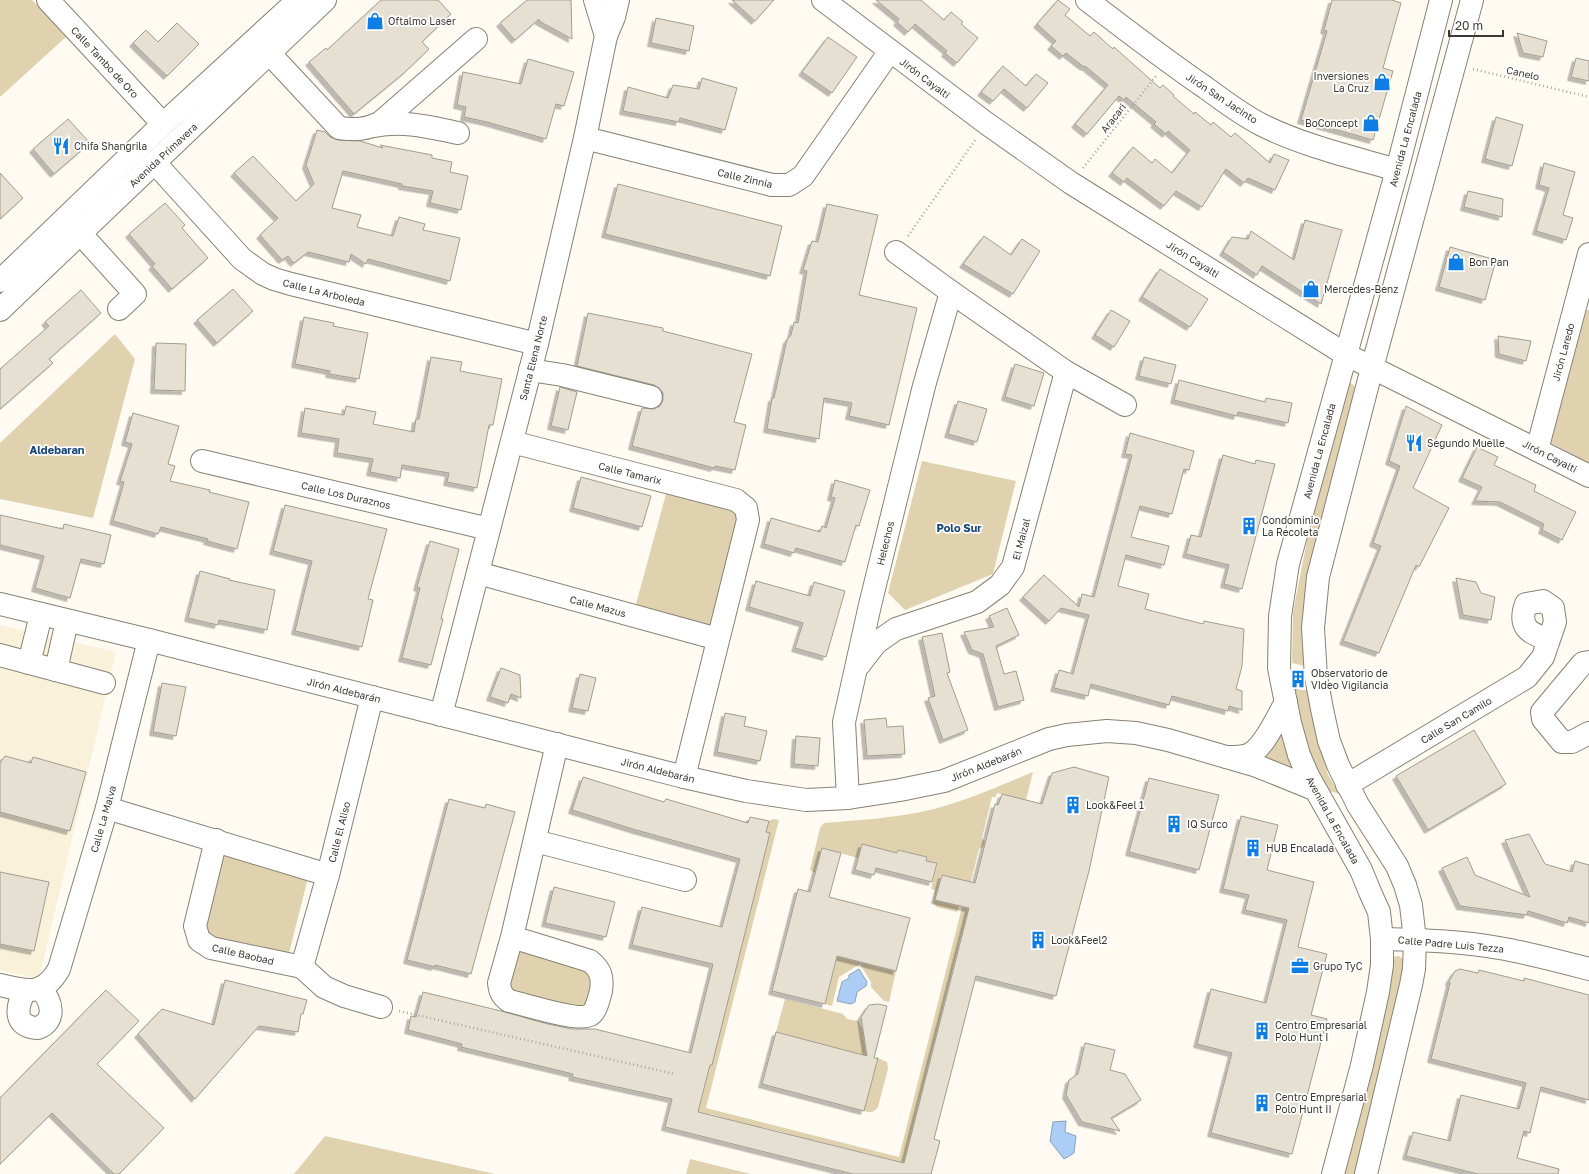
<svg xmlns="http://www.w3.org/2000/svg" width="1589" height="1174" viewBox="0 0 1589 1174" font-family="'Golos Text',sans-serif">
  <defs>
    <filter id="shadow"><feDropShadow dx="-3.5" dy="3.5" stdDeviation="0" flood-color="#0004"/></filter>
  </defs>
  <rect width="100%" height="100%" fill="#fffbf2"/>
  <!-- built -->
  <polygon fill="#faf1db" points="0,625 116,652 39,979 0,970"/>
  <!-- green -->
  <g fill="#e1d2af">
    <polygon points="0,0 32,0 67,36 0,97"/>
    <polygon points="1589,310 1589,463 1549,442 1581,311"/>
    <polygon points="115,334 135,359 93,518 0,499 0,443"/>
    <polygon points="1348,381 1360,390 1305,666 1292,663 1293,612 1307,541"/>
    <polygon points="922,461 1016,481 993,574 905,610 888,593"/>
    <polygon points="669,483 746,508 718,639 633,615"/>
    <polygon points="1293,690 1308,690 1312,717 1320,748 1328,775 1340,794 1322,789 1304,744"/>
    <polygon points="1282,727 1296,770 1259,757"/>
    <path d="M1033 772 1026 800 997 793 996 797H992L982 838 985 842 983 847 979 849 969 890 961 880 941 875 935 900 959 906 957 912 937 907 933 903 935 890 931 889 937 864 926 861 927 857 898 850 897 853 858 858 822 848 815 873 810 870 820 828 824 823C860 820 895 818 930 810 966 801 999 786 1033 772Z"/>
    <polygon points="773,819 779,820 706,1108 899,1157 962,907 972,909 962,933 942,1013 910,1168 893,1160 813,1140 811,1144 789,1138 790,1134 761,1127 760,1131 737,1125 738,1122 710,1114 708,1118 691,1114 701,1101 766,832 769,821"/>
    <polygon points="221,848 310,870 287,961 198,938"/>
    <polygon points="517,939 591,961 592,1013 507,998"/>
    <polygon points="837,956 896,971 889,1002 884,1001 871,987 871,982 860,964 839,977 832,1006 825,1004"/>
    <polygon points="1399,956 1405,961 1405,964 1356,1174 1343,1174 1392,957"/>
    <path d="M785 999 843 1014 847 1019 858 1021C863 1031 868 1036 879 1039L874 1058 776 1032Z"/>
    <path d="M878 1058 887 1062 888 1069 878 1107C874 1113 869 1113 864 1111Z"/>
    <polygon points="325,1136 495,1174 294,1174"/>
    <polygon points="690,1159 751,1174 686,1174"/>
  </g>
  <!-- water -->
  <g fill="#accef6" stroke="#8aa1bc">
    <polygon points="859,969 867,982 866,986 857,992 855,1002 851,1004 837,1001 842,982 849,978 849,975"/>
    <polygon points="1066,1121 1065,1132 1076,1136 1074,1153 1064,1159 1050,1141 1053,1122"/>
  </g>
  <!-- building -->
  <g fill="#e6e0d2" stroke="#a29c8e" filter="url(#shadow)">
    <polygon points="381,0 438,0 451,14 422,42 429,49 404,73 354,114 309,62 326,48 327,50"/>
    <polygon points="527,0 571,0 572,39 539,21 539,19 515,40 500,23"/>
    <polygon points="732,0 774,0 755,21"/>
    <polygon points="876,0 921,0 944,20 951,12 963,22 961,24 978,38 957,63 945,53 947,51 915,24 908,32 897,22 899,19"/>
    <polygon points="1058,0 1070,9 1065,15 1090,36 1094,32 1113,49 1114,47 1160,88 1163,85 1174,95 1173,96 1194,114 1195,112 1211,125 1213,122 1231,137 1235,133 1270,163 1274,154 1289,160 1275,190 1248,178 1244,183 1226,169 1202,207 1176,191 1164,206 1127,178 1124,182 1112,173 1133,147 1152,163 1155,159 1172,173 1190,150 1168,131 1166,134 1154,124 1156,122 1126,97 1124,100 1119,96 1087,134 1075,124 1108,85 1085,66 1084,67 1066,53 1063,56 1051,46 1056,41 1037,24"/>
    <polygon points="1332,0 1392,0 1401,3 1383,68 1393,71 1373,140 1301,120 1327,31 1324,30"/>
    <polygon points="656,18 694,26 689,51 651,43"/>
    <polygon points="177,23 199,44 167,76 133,43 146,30 158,42"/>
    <polygon points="1517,33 1547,41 1543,57 1523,53"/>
    <polygon points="828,37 857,57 832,93 802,72"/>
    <polygon points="1576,58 1589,61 1589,81 1571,77"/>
    <polygon points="528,59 574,72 564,106 556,104 546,139 487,122 464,117 466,107 457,105 463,72 521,84"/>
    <polygon points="1003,66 1026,86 1036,74 1048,83 1027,108 1004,89 993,101 981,92"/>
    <polygon points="702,78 737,88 725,130 680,118 679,122 623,111 628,87 668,98 673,85 699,89"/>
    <polygon points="1496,117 1523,125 1512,166 1485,159"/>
    <polygon points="68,119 90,143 54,174 33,149"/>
    <polygon points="317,130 325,132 330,137 338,140 360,141 383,148 380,145 432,155 432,158 452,162 450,172 468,176 461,210 430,203 433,191 402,186 402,184 343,171 332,208 361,215 357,227 393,236 399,217 425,224 423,230 460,238 450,281 368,259 366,264 351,254 349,262 308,252 294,263 288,256 282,260 260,235 278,218 234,173 253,156 296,201 314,184 306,165"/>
    <polygon points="1544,163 1575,172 1563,215 1573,218 1566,240 1536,231 1549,188 1539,185"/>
    <polygon points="0,173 23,198 0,219"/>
    <polygon points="618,184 782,226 770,276 605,234"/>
    <polygon points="1468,191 1503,199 1502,217 1464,207"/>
    <polygon points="165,203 185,225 182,228 208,258 172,289 152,266 155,264 129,234"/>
    <polygon points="827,204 878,215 859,295 917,308 889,425 849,416 852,403 824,398 819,439 767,429 772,398 774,398 787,340 791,335 794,322 798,323 807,271 803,270 812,241 818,242"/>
    <polygon points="1305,220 1342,230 1321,304 1262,266 1257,275 1223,252 1232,237 1248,239 1251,231 1294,260"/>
    <polygon points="984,236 1011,255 1022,239 1040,251 1013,294 963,264"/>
    <polygon points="1450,247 1496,260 1485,300 1439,287"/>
    <polygon points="1160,269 1208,299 1190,327 1142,297"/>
    <polygon points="233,289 253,311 217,343 197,320"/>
    <polygon points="81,290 101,313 49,359 53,363 0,409 0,369 49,326 45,322"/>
    <polygon points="1111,310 1130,321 1114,347 1095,335"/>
    <polygon points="588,313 663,328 663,331 752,354 734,422 746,425 735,470 715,466 714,468 632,446 642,408 654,409 660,406 663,400 663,393 659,388 654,385 577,366"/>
    <polygon points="304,317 334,323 333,326 368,333 359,379 329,374 330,371 295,364"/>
    <polygon points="1498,336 1531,341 1526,361 1499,354"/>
    <polygon points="156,343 186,344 185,391 154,390"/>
    <polygon points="431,357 462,362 460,371 502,379 493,425 489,425 477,488 447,482 449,473 402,465 400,478 370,472 373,459 337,453 339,439 301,433 305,408 344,415 346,406 376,412 373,424 414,432 416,419 419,419"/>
    <polygon points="1144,357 1176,365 1171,384 1139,376"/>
    <polygon points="1015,364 1044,373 1034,406 1005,397"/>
    <polygon points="1179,380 1265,402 1266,398 1292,403 1288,423 1238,412 1237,416 1174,400"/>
    <polygon points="560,387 577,392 568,430 551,426"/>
    <polygon points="958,401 987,409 977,442 948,434"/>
    <polygon points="1406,406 1442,425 1413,488 1449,508 1419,567 1416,565 1379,653 1343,641 1381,546 1373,543 1400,466 1389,461"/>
    <polygon points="133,413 179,426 168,464 175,466 170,481 210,490 209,492 249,502 237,549 207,541 208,539 161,527 158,534 113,521 124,482 120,481 132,444 125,442"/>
    <polygon points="1130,433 1194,451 1189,470 1184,469 1172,514 1140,506 1131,537 1169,546 1164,565 1126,555 1118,586 1149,594 1145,609 1203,624 1204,621 1244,629 1242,666 1236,689 1242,691 1242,710 1229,706 1228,711 1172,696 1169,705 1091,684 1088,696 1054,688 1059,670 1073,674 1089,615 1061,608 1049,621 1023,597 1044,575 1079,607 1082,594 1094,597 1132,455 1125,454"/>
    <polygon points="1477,447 1498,457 1494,465 1536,485 1534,491 1576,512 1562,540 1542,530 1544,524 1500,502 1475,501 1482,487 1462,478"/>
    <polygon points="1223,455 1255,464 1256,460 1275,464 1242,589 1224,584 1229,565 1186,554 1191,535 1201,537"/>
    <polygon points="581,477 651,496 642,527 573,508"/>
    <polygon points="835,480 870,490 859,526 856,525 845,562 796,548 794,553 764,544 771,518 820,532 822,526 826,528 835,498 831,497"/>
    <polygon points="285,505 387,529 368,599 373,600 362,647 295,631 312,561 273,551"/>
    <polygon points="0,515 63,529 64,524 111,535 104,564 81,559 70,598 35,588 44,556 0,545"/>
    <polygon points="430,541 459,549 441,619 443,619 431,665 402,658 420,588 417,587"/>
    <polygon points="200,571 230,579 229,580 275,590 267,630 219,620 218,625 188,618"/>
    <polygon points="1456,578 1476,582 1481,593 1495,597 1491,620 1463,615"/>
    <polygon points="756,581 810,596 814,582 845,591 826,657 795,648 803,623 749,607"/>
    <polygon points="1007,608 1019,635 996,646 1004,674 1016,671 1024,700 998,707 983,654 972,650 964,632 994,627 989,616"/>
    <polygon points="942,633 950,672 947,673 968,730 943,740 928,698 935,696 922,637"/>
    <polygon points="501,668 520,675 521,698 511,694 508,703 490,697"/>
    <polygon points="1294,672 1303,673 1305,684 1298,687 1295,685 1293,674"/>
    <polygon points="580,674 596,678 588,711 572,708"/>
    <polygon points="162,683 186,687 176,736 153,732"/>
    <polygon points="725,713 746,717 744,726 767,731 760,761 717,752"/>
    <polygon points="886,718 887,727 903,726 905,754 867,756 864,720"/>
    <polygon points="1474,730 1506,784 1428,830 1396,776"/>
    <polygon points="796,736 820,738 818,766 794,764"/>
    <polygon points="5,756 31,763 33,757 86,772 70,831 0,812 0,763"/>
    <polygon points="1074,767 1109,777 1089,871 1056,996 976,976 934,1139 940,1141 931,1174 853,1174 665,1127 672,1099 572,1077 573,1074 461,1047 462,1044 408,1030 411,1016 416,1017 423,992 501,1011 548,1024 572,1029 595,1029 691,1053 713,964 632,945 642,907 722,927 740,859 636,830 572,810 583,777 664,802 666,799 748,823 750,817 769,821 766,832 770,833 712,1065 710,1065 698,1112 904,1163 969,908 935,900 942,875 975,883 995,804 998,805 1002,794 1042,804 1052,773"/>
    <polygon points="1149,778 1219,795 1199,870 1129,852"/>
    <polygon points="449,799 485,808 486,804 515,812 471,974 435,965 435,967 407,960"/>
    <polygon points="1241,816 1278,825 1267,870 1314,882 1298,947 1327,954 1311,1015 1327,1019 1292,1154 1211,1133 1232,1053 1197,1044 1211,989 1266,1003 1287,920 1245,910 1249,895 1223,889"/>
    <polygon points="1529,834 1545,864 1572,872 1575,861 1589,865 1589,923 1569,917 1567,923 1528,911 1527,915 1460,906 1442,868 1467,857 1475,875 1530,897 1505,840"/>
    <polygon points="862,844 897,853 898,850 927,857 926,861 937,863 932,882 876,868 874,875 855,870"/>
    <polygon points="822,848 841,853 829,897 910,918 896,971 837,956 825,1004 772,991 798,889 810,892"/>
    <polygon points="0,872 49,882 34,951 0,944"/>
    <polygon points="554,887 615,902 606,937 545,923"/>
    <polygon points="1460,969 1478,973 1479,970 1524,981 1524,978 1589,995 1589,1100 1541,1087 1530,1133 1524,1131 1517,1158 1559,1169 1558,1174 1478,1174 1406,1156 1413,1132 1450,1141 1461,1095 1519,1109 1526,1083 1431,1059 1450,983 1449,981 1455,971"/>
    <polygon points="225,980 307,1000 303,1014 301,1014 298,1032 259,1026 195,1099 138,1034 162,1009 214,1025"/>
    <polygon points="106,990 139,1021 97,1064 164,1128 119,1174 114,1174 52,1113 0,1164 0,1098"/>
    <polygon points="878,1004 887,1006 874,1058 878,1058 864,1111 762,1084 776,1032 867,1056 861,1017 869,1005"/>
    <polygon points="1085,1043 1115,1050 1110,1070 1125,1074 1141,1100 1111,1118 1120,1131 1082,1122 1066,1095 1069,1080 1078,1074"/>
  </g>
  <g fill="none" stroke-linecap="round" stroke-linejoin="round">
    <!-- minor casing -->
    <g stroke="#878275" stroke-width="24">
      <g id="minor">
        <polyline points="48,0 163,124"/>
        <polyline points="595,0 606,36"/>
        <polyline points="823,0 986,123 1071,183 1345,354 1589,476"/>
        <path d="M1087 0C1126 30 1165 60 1206 88 1224 101 1242 115 1262 125 1304 146 1352 157 1397 170"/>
        <path d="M270 54 339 128C354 130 367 130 381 122L476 39"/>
        <path d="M374 126C403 120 429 127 458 133"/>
        <polyline points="585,138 772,185 789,185 803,176 890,51"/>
        <polyline points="155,163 242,259 263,274 274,279 291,284 537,344"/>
        <polyline points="80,233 135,294 119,309"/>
        <polyline points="896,252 951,292 1066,372 1125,405"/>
        <polyline points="530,370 562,375 651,397"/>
        <polyline points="512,442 736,500 746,508 748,520 684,777"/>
        <polyline points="1537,450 1589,254"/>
        <polyline points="202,461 489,529"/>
        <polyline points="478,573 718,639"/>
        <polyline points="0,604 149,640 684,777 746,791 806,800 848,798 900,790 944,781 1049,739 1067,735 1107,731 1136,733 1168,740 1257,766 1314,789"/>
        <polyline points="0,655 104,683"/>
        <polyline points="1589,662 1583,663 1542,712 1543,719 1562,742 1572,742 1589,733"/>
        <polyline points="29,663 41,615"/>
        <polyline points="859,665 876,643 896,629 977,602 1000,585 1013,567 1066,372"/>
        <polyline points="56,670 67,621"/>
        <polyline points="441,715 537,344 585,138 606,36 614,17 618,0"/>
        <path d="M1347 785 1527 677 1543 657 1555 622 1553 608 1543 601 1526 604C1518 626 1528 634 1549 639"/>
        <polyline points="848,798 844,722 870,605 899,487 924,386 951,292"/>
        <polyline points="107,808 328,875"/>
        <polyline points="216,840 195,926 199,940 211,948 302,967 324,987 344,996 381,1007"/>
        <polyline points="535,841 685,880"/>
        <path d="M512 937 590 961C601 970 603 977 601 991 599 998 596 1012 590 1015 578 1022 524 1004 509 1001 502 996 500 992 499 983L512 937 557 744"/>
        <path d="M1382 939C1421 940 1461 941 1499 948 1529 953 1559 961 1589 969"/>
        <polyline points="302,967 328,875 372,697"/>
        <path d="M0 985C27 991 43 997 59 969L107 808 149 640"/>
        <path d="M25 991C16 1007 13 1027 38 1028 57 1021 52 1000 40 989"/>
      </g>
    </g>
    <!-- major casing -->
    <g stroke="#878275" stroke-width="24">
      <g id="major">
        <polyline points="0,281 163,124 298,0"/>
        <polyline points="0,310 325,0"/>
        <path d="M1227 757C1234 757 1241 757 1248 755 1264 749 1277 717 1286 702"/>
        <polyline points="1333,1174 1362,1065 1378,992 1382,965 1382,939 1379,912 1370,892 1361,870 1308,776 1299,755 1290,723 1279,668 1280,616 1288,564 1397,170 1441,0"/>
        <polyline points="1366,1174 1411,985 1414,969 1415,940 1411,905 1405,885 1397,866 1358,805 1338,765 1329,741 1322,709 1316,677 1313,628 1318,577 1372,368 1472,0"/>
      </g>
    </g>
    <!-- path -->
    <g stroke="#aaa69f" stroke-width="2.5" stroke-dasharray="1 3" stroke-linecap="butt">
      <polyline points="1473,69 1589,97"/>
      <polyline points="1083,168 1156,76"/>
      <polyline points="908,236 976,139"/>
      <polyline points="399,1011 675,1074"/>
    </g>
    <!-- minor -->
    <use href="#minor" stroke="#fff" stroke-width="22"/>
    <!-- major -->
    <use href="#major" stroke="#fff" stroke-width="22"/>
  </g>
  <!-- icons -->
  <defs>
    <g id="shop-bare" transform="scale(1.38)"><path d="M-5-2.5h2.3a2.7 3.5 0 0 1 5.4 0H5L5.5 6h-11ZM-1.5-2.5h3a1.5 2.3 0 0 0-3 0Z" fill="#0e7ee5" stroke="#fff" stroke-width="2.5" paint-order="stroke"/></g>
    <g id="restaurant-bare" transform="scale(1.38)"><path d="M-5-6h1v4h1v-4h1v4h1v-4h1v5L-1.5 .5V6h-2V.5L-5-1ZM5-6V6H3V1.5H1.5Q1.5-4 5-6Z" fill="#0e7ee5" stroke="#fff" stroke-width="2.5" paint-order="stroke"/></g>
    <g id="building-bare" transform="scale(1.38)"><path d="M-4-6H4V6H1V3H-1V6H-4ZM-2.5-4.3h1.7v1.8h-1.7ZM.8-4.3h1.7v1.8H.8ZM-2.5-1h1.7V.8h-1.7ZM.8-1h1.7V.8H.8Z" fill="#0e7ee5" stroke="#fff" stroke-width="2.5" paint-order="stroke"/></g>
    <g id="office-bare" transform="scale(1.38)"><path d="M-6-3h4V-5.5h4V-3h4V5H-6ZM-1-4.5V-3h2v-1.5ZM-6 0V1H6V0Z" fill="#0e7ee5" stroke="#fff" stroke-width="2.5" paint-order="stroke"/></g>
  </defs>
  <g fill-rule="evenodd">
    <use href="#shop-bare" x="375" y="21"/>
    <use href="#shop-bare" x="1382" y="82"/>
    <use href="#shop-bare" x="1371" y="123"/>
    <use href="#restaurant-bare" x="61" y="146"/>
    <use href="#shop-bare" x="1456" y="262"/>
    <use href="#shop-bare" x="1311" y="289"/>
    <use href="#restaurant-bare" x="1414" y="443"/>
    <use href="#building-bare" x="1249" y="526"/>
    <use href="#building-bare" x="1298" y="679"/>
    <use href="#building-bare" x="1073" y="805"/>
    <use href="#building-bare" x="1174" y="824"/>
    <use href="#building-bare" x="1253" y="848"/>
    <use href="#building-bare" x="1038" y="940"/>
    <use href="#office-bare" x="1300" y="966"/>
    <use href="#building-bare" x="1262" y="1031"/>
    <use href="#building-bare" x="1262" y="1103"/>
  </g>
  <g text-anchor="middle" stroke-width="3.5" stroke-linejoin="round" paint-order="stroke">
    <!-- poi labels -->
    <g font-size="10" fill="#3b3933" stroke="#fff" text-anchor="start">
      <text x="388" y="25">Oftalmo Laser</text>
      <text x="1369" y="80" text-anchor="end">Inversiones<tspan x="1369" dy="12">La Cruz</tspan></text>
      <text x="1358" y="127" text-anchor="end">BoConcept</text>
      <text x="74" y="150">Chifa Shangrila</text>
      <text x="1469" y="266">Bon Pan</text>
      <text x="1324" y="293">Mercedes-Benz</text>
      <text x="1427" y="447">Segundo Muelle</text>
      <text x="1262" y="524">Condominio<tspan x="1262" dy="12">La Recoleta</tspan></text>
      <text x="1311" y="677">Observatorio de<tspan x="1311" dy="12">VIdeo Vigilancia</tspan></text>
      <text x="1086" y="809">Look&amp;Feel 1</text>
      <text x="1187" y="828">IQ Surco</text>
      <text x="1266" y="852">HUB Encalada</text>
      <text x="1051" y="944">Look&amp;Feel2</text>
      <text x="1313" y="970">Grupo TyC</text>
      <text x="1275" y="1029">Centro Empresarial<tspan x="1275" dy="12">Polo Hunt I</tspan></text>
      <text x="1275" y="1101">Centro Empresarial<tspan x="1275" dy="12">Polo Hunt II</tspan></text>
    </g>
    <!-- street labels -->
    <g font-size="10" fill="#3b3933" stroke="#fff">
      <text transform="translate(105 62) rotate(47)" y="4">Calle Tambo de Oro</text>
      <text transform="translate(1523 73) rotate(13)" y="4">Canelo</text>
      <text transform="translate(925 78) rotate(37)" y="4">Jirón Cayalti</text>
      <text transform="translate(1222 98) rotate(33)" y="4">Jirón San Jacinto</text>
      <text transform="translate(1113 118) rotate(-52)" y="4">Aracari</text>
      <text transform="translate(1405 139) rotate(-75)" y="4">Avenida La Encalada</text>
      <text transform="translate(163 155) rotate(-43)" y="4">Avenida Primavera</text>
      <text transform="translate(745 178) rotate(13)" y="4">Calle Zinnia</text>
      <text transform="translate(1193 259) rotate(32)" y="4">Jirón Cayalti</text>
      <text transform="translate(324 292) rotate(14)" y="4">Calle La Arboleda</text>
      <text transform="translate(1563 352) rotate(-75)" y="4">Jirón Laredo</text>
      <text transform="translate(533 358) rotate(-76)" y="4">Santa Elena Norte</text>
      <text transform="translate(1319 451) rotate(-75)" y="4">Avenida La Encalada</text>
      <text transform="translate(1550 456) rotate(27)" y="4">Jirón Cayalti</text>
      <text transform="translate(630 473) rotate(14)" y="4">Calle Tamarix</text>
      <text transform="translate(346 495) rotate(13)" y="4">Calle Los Duraznos</text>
      <text transform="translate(1021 539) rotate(-75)" y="4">El Maizal</text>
      <text transform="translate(885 543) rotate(-76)" y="4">Helechos</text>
      <text transform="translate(598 606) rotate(15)" y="4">Calle Mazus</text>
      <text transform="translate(344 690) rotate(14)" y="4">Jirón Aldebarán</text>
      <text transform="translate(1456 720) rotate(-31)" y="4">Calle San Camilo</text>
      <text transform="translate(986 764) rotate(-22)" y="4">Jirón Aldebarán</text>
      <text transform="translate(658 770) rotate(14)" y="4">Jirón Aldebarán</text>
      <text transform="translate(103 819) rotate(-74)" y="4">Calle La Malva</text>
      <text transform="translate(1333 820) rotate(61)" y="4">Avenida La Encalada</text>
      <text transform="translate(339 832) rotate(-76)" y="4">Calle El Aliso</text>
      <text transform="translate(1451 944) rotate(5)" y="4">Calle Padre Luis Tezza</text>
      <text transform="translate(243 954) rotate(13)" y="4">Calle Baobad</text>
    </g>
    <!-- neighbourhood labels -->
    <g font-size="11" font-weight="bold" fill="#18477a" stroke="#fff">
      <text x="57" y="454">Aldebaran</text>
      <text x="959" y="532">Polo Sur</text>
    </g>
  </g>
  <!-- scale -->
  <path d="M1449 30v6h54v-6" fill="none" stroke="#3b3933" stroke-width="2"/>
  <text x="1455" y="30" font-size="12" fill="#3b3933" stroke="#ffffff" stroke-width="3" paint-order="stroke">20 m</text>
</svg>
